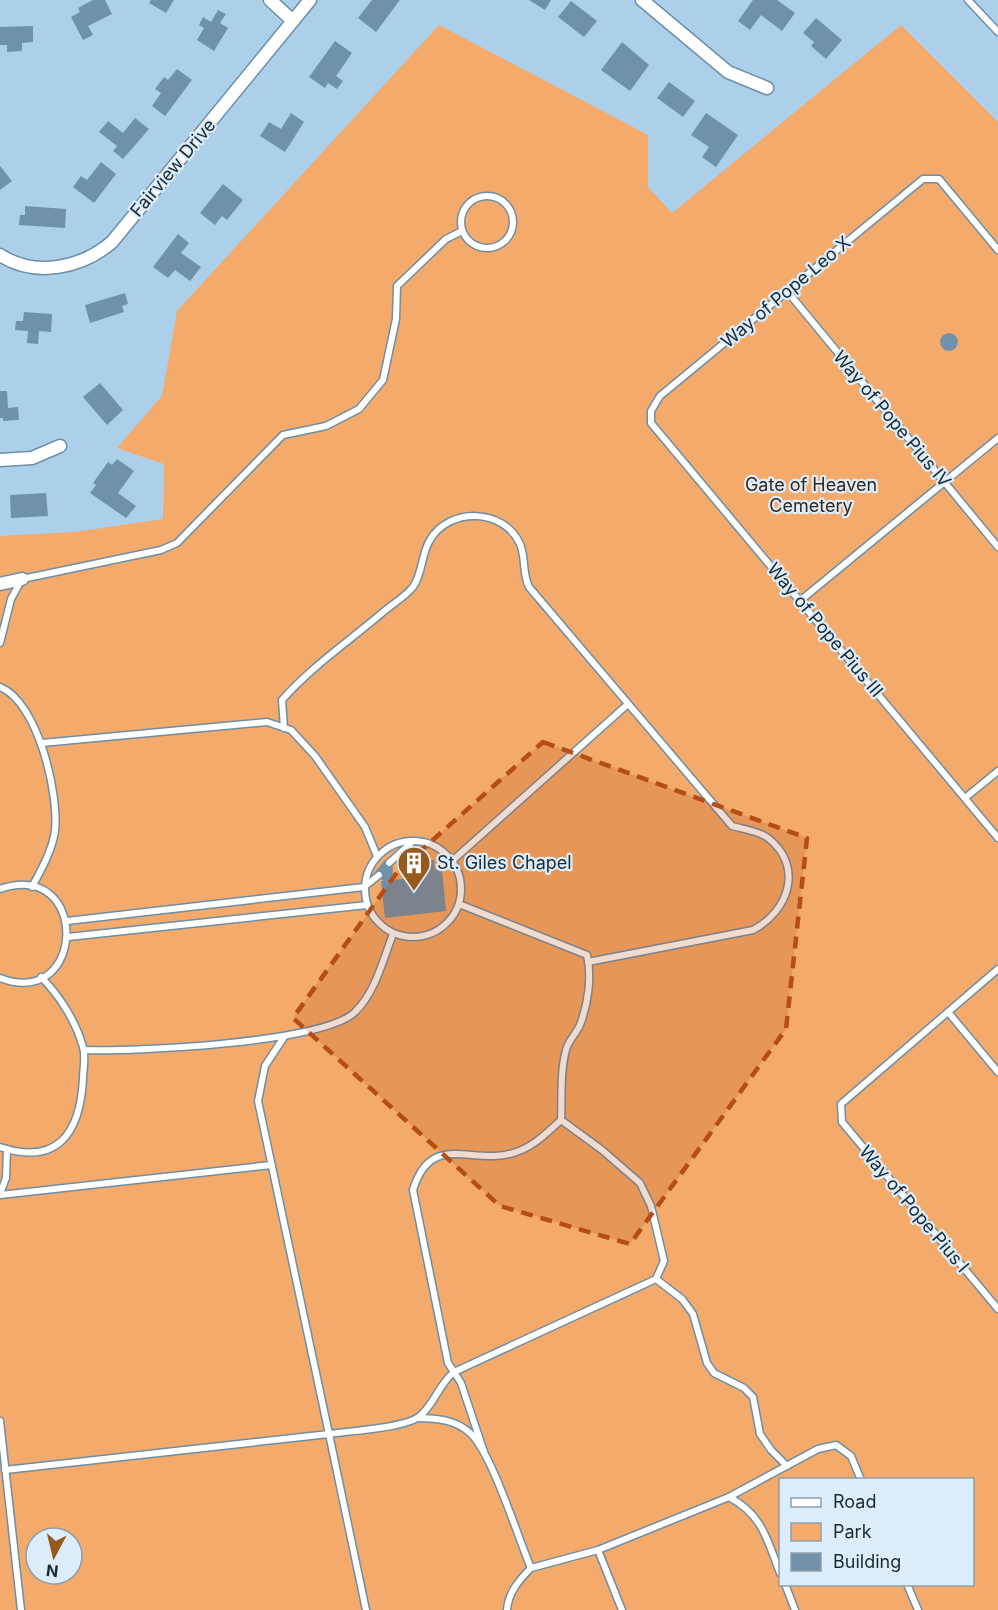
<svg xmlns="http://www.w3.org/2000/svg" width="998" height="1610" viewBox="0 0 998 1610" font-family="Inter,sans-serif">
  <rect width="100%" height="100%" fill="#accfea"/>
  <!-- green -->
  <path fill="#f3aa6a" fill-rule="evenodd" d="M439 25 648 135V187L672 213 901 25 998 122V1610H0V536L75 532 163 519 164 464 117 448 162 396 177 311ZM780 1480H972V1584H780ZM36 1538H72V1574H36Z"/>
  <!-- building -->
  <g fill="#7091aa">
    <polygon points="93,0 105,0 112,14 88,26 93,35 83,40 71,17 80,12 78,8"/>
    <polygon points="151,0 174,0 166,13 149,3"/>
    <polygon points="372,0 400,0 376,32 358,18"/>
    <polygon points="529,0 551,0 545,10"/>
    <polygon points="753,0 777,0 795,13 782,31 761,15 750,30 738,21"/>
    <polygon points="571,1 597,21 584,37 558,17"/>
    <polygon points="218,10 226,14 220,23 228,28 214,51 197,40 204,28 199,25 203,17 211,22"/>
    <polygon points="816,18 842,40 826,59 811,46 814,42 803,33"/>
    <polygon points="33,26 33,42 22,43 22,51 7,52 7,45 0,45 0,27"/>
    <polygon points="335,41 352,53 336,76 343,81 337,89 328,83 325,88 309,77"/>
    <polygon points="622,42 649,65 630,91 601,70"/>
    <polygon points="177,69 192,80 165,116 152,106 161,93 155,89 164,77 168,80"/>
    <polygon points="669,82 695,101 683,117 657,98"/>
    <polygon points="291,113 304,122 285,152 260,136 269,122 281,129"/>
    <polygon points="706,113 738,135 716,167 702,157 709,147 691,135"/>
    <polygon points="135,118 149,129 123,159 113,151 117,146 99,132 108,121 123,133"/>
    <polygon points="101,162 116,174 94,203 73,187 81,176 87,180"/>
    <polygon points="0,166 12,181 0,190"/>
    <polygon points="223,184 243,200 227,220 222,216 215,225 200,213"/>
    <polygon points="25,206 66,209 65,228 19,225 20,215 25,215"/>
    <polygon points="178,234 189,243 181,253 201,267 190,281 175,270 168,278 153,267"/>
    <polygon points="125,293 128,304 122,306 124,312 90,323 85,305"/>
    <polygon points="24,312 52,314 51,332 39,331 38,344 27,343 28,331 15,330 16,321 23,321"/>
    <circle cx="949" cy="342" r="9"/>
    <polygon points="100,383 123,410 107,425 83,397"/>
    <polygon points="0,391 7,391 8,408 18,407 19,420 3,421 3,418 0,418"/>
    <polygon points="117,459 134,471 118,493 136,506 126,518 90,493 96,485 93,483 108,462 112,465"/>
    <polygon points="46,493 48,516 11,518 10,495"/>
    <polygon points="385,860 393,867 392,880 419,877 418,862 434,860 435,870 442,869 446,911 385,918 381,881 383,881 375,872"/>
  </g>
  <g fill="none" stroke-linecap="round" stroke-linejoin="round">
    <!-- lane casing -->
    <g stroke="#6d8ea7" stroke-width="9">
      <g id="lane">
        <polyline points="968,0 998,32"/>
        <circle cx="487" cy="222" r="26"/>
        <polyline points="998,250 939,179 923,179 660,396 651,411 651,423 998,838"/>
        <polyline points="787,291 998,547"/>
        <polyline points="801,600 998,438"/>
        <polyline points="0,643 11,599 22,579 161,550 177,543 283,435 326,426 359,409 383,380 396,319 397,286 446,239 462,231"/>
        <path d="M0 687C38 702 59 794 55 831 52 851 41 870 32 887"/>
        <path d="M284 728 282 700C310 668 349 641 382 613 391 605 405 597 413 587 423 573 421 554 430 540 449 507 504 508 520 544 526 558 522 573 529 587L732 826C743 829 759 831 768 838 804 866 789 911 753 930L588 962"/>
        <polyline points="42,743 267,722 291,730 315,756 365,827 377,856"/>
        <polyline points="965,798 998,771"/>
        <circle cx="413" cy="889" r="48"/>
        <polyline points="452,861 628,704"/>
        <polyline points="389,863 412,842"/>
        <path d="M0 889C90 858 87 1011 0 978"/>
        <path d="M459 904 587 955C592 977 588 1004 580 1025 576 1034 568 1041 566 1050 560 1072 562 1097 561 1120"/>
        <polyline points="67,921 364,887 379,875"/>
        <polyline points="68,937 367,905"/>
        <polyline points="998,969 841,1104 842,1122 998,1309"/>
        <polyline points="948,1012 998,1072"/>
        <path d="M284 1037 265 1066 258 1101 329 1434C349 1431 406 1428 420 1416 435 1403 439 1384 454 1372L448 1363 413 1190C432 1128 475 1169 519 1151 535 1145 549 1131 561 1120L602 1150 640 1183 651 1206 664 1261 656 1279 454 1372 461 1383 484 1452"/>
        <path d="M84 1050C132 1052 324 1043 355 1012 375 993 383 960 393 934"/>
        <path d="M0 1147C57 1166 80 1134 83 1079 83 1070 86 1057 83 1047 76 1022 60 996 41 977"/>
        <polyline points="0,1194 6,1178 7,1149"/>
        <polyline points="0,1195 271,1165"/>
        <polyline points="656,1279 682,1299 693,1314 707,1363 714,1373 744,1388 753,1397 760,1434 771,1450 787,1466"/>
        <path d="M418 1418C437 1418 456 1420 470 1433 492 1453 518 1538 531 1568L598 1550 729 1497C763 1515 767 1540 780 1573"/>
        <polyline points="0,1421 21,1610"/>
        <polyline points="5,1470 329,1434 366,1610"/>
        <polyline points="729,1497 818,1449 836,1445 851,1456 861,1480"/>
        <polyline points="598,1550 622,1610"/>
        <polyline points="785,1584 795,1610"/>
        <polyline points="907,1584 918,1610"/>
        <path d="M507 1610C508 1593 519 1580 531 1568"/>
      </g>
    </g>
    <!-- street casing -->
    <g stroke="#6d8ea7" stroke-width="15">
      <g id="street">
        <polyline points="270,0 293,21"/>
        <polyline points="642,0 728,72 767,88"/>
        <path d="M0 255C35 278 82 268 112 242L310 0"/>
        <polyline points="0,460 32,458 60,446"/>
        <polyline points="0,584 22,579"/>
      </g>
    </g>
    <!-- lane -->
    <use href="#lane" stroke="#fff" stroke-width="6"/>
    <!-- street -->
    <use href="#street" stroke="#fff" stroke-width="12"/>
  </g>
  <!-- marked area -->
  <path fill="#b54d16" fill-opacity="0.2" stroke="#b54d16" stroke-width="4.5" stroke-dasharray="12 8" stroke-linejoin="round" d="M543 742 807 838 786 1029 630 1244 500 1206 293 1018 398 871Z"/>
  <!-- icons -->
  <defs>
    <g id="building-pin" transform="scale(1.725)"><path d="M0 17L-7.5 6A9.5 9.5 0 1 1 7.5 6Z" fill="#975a1d" stroke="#dceefb"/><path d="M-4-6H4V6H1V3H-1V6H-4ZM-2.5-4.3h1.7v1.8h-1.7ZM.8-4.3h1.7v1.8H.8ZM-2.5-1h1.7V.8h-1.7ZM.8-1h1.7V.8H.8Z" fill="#fff"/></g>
  </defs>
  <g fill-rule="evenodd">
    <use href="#building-pin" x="414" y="863"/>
  </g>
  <g text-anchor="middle" stroke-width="4.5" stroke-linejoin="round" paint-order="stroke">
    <!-- street labels -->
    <g font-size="18" fill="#1b2933" stroke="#dceefb">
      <text transform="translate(173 168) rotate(-50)" y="6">Fairview Drive</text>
      <text transform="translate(786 292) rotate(-40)" y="6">Way of Pope Leo X</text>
      <text transform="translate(892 419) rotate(50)" y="6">Way of Pope Pius IV</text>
      <text transform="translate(825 630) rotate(50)" y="6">Way of Pope Pius III</text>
      <text transform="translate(914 1209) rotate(50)" y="6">Way of Pope Pius I</text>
    </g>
    <!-- park labels -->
    <g font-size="18" fill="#382616" stroke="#dceefb">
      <text x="811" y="491">Gate of Heaven<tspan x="811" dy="21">Cemetery</tspan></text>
    </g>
    <!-- poi labels -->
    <g font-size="18" fill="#1b2933" stroke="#dceefb" text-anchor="start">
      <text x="437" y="869">St. Giles Chapel</text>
    </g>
  </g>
  <!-- legend -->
  <rect x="779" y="1478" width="195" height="108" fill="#dceefb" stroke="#8f9fab" stroke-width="1.5"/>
  <rect x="791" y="1498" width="30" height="9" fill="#ffffff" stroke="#8f9fab" stroke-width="1.5"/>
  <text x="833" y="1508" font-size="18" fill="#1b2933">Road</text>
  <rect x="791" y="1523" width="30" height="18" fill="#f3aa6a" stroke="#8f9fab" stroke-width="1.5"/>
  <text x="833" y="1538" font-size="18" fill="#1b2933">Park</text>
  <rect x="791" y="1553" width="30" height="18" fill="#7091aa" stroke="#8f9fab" stroke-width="1.5"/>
  <text x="833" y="1568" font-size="18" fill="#1b2933">Building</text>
  <!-- north arrow -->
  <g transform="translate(54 1556) rotate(187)"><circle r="28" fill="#dceefb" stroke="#8f9fab" stroke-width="1.5"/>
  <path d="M0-4.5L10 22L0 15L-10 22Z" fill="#975a1d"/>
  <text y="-9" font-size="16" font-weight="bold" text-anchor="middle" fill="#1b2933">N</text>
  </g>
</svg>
